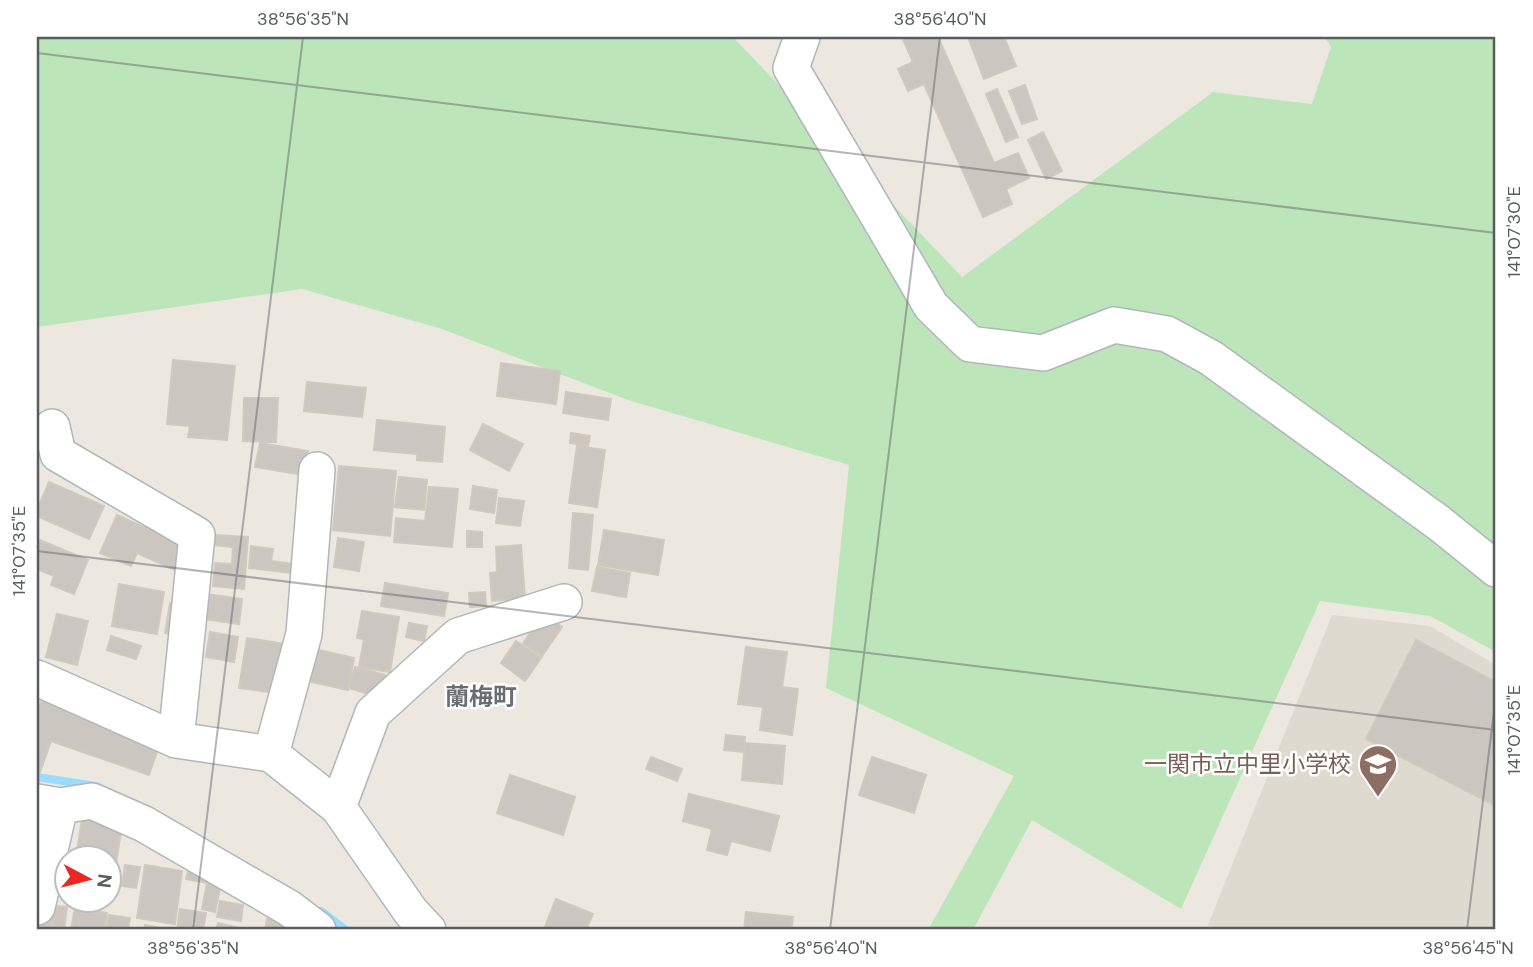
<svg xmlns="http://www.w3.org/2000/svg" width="1533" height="967" font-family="'DM Sans','Noto Sans JP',sans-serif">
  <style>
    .education { fill: #dedad0 }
    .green { fill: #bde5ba }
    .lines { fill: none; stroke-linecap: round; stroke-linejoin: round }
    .stream { stroke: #9bdbff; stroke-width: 8 }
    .building { fill: #cbc6c0; stroke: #d0c9bd; stroke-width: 2 }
    .minor-casing { stroke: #b2b6bb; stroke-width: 38 }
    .minor { stroke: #fff; stroke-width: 35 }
    .ticks { fill: none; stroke: #585c61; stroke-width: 2; stroke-opacity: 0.45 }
    .labels { text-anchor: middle; stroke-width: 5; stroke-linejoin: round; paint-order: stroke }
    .education-label { font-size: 23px; fill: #785e54; stroke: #fff; text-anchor: end }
    .neighbourhood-label { font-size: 24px; font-weight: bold; fill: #696e73; stroke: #fff }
    .neatline { fill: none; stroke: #585c61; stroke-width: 2.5 }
    .ticks-label { font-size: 18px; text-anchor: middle; fill: #585c61 }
  </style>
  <rect width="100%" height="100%" fill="#ece8df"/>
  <path class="education" d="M 1332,615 L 1430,626 L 1496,665 L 1496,930 L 1206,930 Z"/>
  <path class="green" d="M 37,37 L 733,37 L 962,277 L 1213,92 L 1312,104 L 1331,47 L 1325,37 L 1496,37 L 1496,652 L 1430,616 L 1320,601 L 1181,909 L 1032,820 L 973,930 L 928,930 L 1014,776 L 826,688 L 849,465 L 628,400 L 442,329 L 302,289 L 37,327 Z"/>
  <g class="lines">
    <path class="stream" d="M 37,777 L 96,786
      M 321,911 L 346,930"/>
  </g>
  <path class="building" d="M 902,37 L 938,37 L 994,163 L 1018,153 L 1029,178 L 1006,189 L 1012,204 L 983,217 L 924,84 L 908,91 L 898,69 L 913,62 Z
    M 968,37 L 1004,37 L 1016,66 L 984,79 Z
    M 1025,85 L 1037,119 L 1022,124 L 1009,91 Z
    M 997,89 L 1018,137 L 1006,142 L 986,94 Z
    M 1043,132 L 1062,171 L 1046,179 L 1028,140 Z
    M 173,360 L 235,366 L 227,440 L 188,437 L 190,426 L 167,424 Z
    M 501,363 L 560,371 L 556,404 L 497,396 Z
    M 307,382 L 366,388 L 362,417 L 304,411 Z
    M 566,392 L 611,399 L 608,420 L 563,413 Z
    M 244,398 L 278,398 L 276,442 L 243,441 Z
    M 377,420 L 445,427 L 442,462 L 417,460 L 417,454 L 374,450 Z
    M 483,424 L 523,444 L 509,471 L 470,450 Z
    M 571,433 L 590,436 L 588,446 L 570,443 Z
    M 260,443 L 308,451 L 304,475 L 255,467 Z
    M 577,446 L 605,450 L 597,507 L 569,503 Z
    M 339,466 L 396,471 L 390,536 L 333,530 Z
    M 399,477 L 427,480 L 424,510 L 395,507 Z
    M 49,482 L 104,506 L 89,539 L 37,516 L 37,510 Z
    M 473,486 L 497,490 L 494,513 L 470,509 Z
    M 429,487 L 458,489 L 452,547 L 394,542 L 396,518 L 425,521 Z
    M 499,498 L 524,501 L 520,526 L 496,523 Z
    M 573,513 L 593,515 L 588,570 L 569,568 Z
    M 117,515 L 187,547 L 177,571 L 137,553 L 131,566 L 100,553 Z
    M 604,530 L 664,540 L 658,575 L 598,565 Z
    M 467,531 L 482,532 L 482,547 L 467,547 Z
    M 214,535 L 248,537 L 244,589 L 213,586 L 215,563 L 232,564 L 233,547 L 214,545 Z
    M 338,538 L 364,542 L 359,571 L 334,567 Z
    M 37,539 L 88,560 L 74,594 L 51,585 L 54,576 L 37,569 Z
    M 521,545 L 525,598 L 492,601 L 490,573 L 497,572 L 496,547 Z
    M 251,546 L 273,549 L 271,561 L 309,566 L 308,575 L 249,568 Z
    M 597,567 L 630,573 L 626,597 L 592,591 Z
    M 385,583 L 448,593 L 444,616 L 381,606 Z
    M 119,584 L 164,592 L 157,634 L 112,626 Z
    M 485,592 L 486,606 L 470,607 L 469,593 Z
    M 207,594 L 242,599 L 239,624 L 204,619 Z
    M 170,603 L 187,606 L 182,636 L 165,633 Z
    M 362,611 L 399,617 L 390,672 L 359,667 L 364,639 L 357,638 Z
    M 57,614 L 88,621 L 77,665 L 46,657 Z
    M 544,614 L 562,627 L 542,656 L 523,643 Z
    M 409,623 L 427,626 L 424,641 L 406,637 Z
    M 210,632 L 238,637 L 234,662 L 206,657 Z
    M 111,636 L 141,646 L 136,659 L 107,650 Z
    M 247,638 L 298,646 L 290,695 L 239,688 Z
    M 1416,640 L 1496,682 L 1496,806 L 1366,739 Z
    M 516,641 L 541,658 L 525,681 L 501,663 Z
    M 746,647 L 787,652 L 782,687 L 798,689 L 792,735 L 760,730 L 763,707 L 738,704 Z
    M 310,648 L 354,658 L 348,690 L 303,680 Z
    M 355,667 L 385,675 L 379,697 L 349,688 Z
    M 43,696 L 162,737 L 149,775 L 51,741 L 39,775 L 37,774 L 37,714 Z
    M 726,735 L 745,737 L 744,752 L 724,750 Z
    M 745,743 L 785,746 L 782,784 L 742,780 Z
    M 651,757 L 682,769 L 677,781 L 646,769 Z
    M 872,757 L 926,775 L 914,813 L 859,795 Z
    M 510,775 L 575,797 L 563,835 L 497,813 Z
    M 689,794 L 779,816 L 770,851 L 731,841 L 727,855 L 707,850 L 712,829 L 683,821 Z
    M 83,813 L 123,819 L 110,903 L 96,900 L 108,900 L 108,858 L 76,858 Z
    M 125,865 L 140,867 L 136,888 L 122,886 Z
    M 145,865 L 182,871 L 175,924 L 137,918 Z
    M 189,867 L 223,874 L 215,912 L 202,909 L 207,883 L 186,879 Z
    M 556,899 L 593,914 L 586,930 L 544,929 Z
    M 220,901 L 243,905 L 241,921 L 217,917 Z
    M 44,902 L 55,904 L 51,929 L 40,927 Z
    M 56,906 L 67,907 L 64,930 L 53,930 Z
    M 75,907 L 107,913 L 104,930 L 71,930 Z
    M 180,909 L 206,913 L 203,930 L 177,930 Z
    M 746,912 L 793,917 L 791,930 L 744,930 Z
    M 109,915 L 130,918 L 128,930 L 106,930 Z
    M 267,919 L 304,925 L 303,930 L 265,930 Z
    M 218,923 L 244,929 L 243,930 L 216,930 Z
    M 145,925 L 171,930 L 144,930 Z"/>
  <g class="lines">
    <g class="minor-casing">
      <path id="minor" d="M 802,37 L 791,68 L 931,306 L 970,344 L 1043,353 L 1114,325 L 1167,334 L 1211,358 L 1439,523 L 1496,569
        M 52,427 L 58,454 L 197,535 L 176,740
        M 37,678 L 176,740 L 271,754 L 338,807 L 411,912 L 428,930
        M 271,754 L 304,634 L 317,470
        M 37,802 L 60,806 L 92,801 L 144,824 L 289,908 L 318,930
        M 338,807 L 373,713 L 458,636 L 564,602
        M 37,907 L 60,806"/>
    </g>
    <use href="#minor" class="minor"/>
  </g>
  <path class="ticks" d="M 37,53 L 1496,233M 37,551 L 1496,730M 193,930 L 303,37M 830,930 L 940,37M 1467,930 L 1496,695"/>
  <defs>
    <g id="school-pin" transform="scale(2.0125)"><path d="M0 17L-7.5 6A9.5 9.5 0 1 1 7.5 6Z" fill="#8d6e63" stroke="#fff"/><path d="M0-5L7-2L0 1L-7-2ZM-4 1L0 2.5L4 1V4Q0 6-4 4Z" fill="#fff"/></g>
  </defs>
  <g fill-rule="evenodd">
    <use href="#school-pin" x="1378" y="764"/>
  </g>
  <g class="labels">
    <g class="education-label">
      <text x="1351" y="772">一関市立中里小学校</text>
    </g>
    <g class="neighbourhood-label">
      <text x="481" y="705">蘭梅町</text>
    </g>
  </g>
  <rect width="1533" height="967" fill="none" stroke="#ffffff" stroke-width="77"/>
  <g transform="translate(88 879) rotate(97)"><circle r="33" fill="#ffffff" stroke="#bcbec0" stroke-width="2"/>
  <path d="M0-5L12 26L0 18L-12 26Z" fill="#ec2624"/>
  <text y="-10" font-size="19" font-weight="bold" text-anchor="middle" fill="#585c61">N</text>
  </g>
  <rect x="38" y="38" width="1456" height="890" class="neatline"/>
  <g class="ticks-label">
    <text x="303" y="25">38°56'35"N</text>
    <text x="940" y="25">38°56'40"N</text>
    <text transform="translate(1514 232) rotate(-90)" y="6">141°07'30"E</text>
    <text transform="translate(19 551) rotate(-90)" y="6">141°07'35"E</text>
    <text transform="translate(1514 730) rotate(-90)" y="6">141°07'35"E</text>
    <text x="193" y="954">38°56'35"N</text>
    <text x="831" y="954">38°56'40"N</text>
    <text x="1468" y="954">38°56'45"N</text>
  </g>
</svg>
